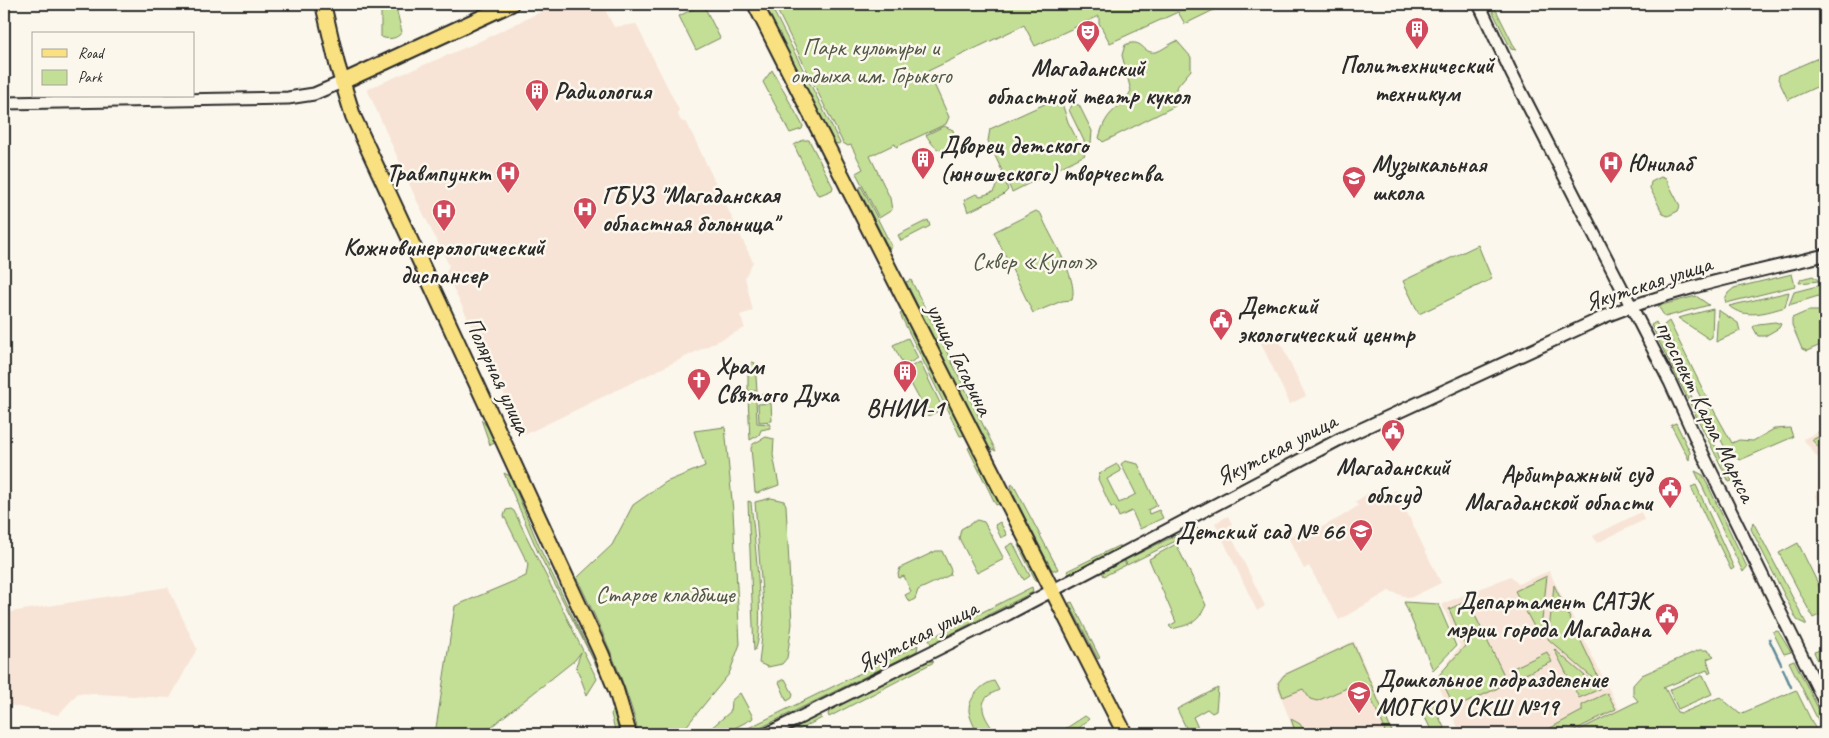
<svg xmlns="http://www.w3.org/2000/svg" width="1829" height="738" font-family="Caveat,sans-serif">
  <style>
    .built { fill: #f7e4d6 }
    .green { fill: #c3de95; stroke: #778460 }
    .lines { fill: none; stroke-linecap: round; stroke-linejoin: round }
    .stream { stroke: #5f8a99; stroke-width: 2.5 }
    .minor-casing { stroke: #2b2b2b; stroke-width: 15 }
    .major-casing { stroke: #2b2b2b; stroke-width: 18 }
    .minor { stroke: #fbf7ec; stroke-width: 11 }
    .major { stroke: #f9e181; stroke-width: 14 }
    .labels { text-anchor: middle; stroke-width: 5; stroke-linejoin: round; paint-order: stroke }
    .park-label { font-size: 24px; fill: #515846; stroke: #fbf7ec }
    .poi-label { font-size: 24px; font-weight: bold; fill: #2b2b2b; stroke: #fbf7ec; text-anchor: start }
    .street-label { font-size: 24px; fill: #2b2b2b; stroke: #fbf7ec }
  </style>
  <rect width="100%" height="100%" fill="#fbf7ec"/>
  <filter id="ink" filterUnits="userSpaceOnUse"><feTurbulence type="fractalNoise" baseFrequency=".02" numOctaves="2"/><feDisplacementMap in="SourceGraphic" scale="10" xChannelSelector="R" yChannelSelector="G"/><feConvolveMatrix kernelMatrix="1 2 1 2 8 2 1 2 1" color-interpolation-filters="sRGB"/></filter>
  <g filter="url(#ink)">
    <path class="built" d="M 557,4 L 602,4 L 614,27 L 636,24 L 679,110 L 677,113 L 681,121 L 687,123 L 753,262 L 745,277 L 753,311 L 740,315 L 745,328 L 524,435 L 446,273 L 449,265 L 416,199 L 367,89 L 476,43 Z
      M 1274,329 L 1306,396 L 1290,404 L 1258,337 Z
      M 1825,429 L 1825,516 L 1816,497 L 1822,463 L 1803,439 Z
      M 1373,490 L 1391,493 L 1396,490 L 1441,583 L 1410,598 L 1389,591 L 1339,620 L 1309,566 L 1304,569 L 1288,537 L 1315,523 L 1318,529 L 1339,518 L 1358,506 L 1355,502 Z
      M 1641,512 L 1644,520 L 1597,543 L 1593,536 Z
      M 1228,516 L 1232,524 L 1227,527 L 1265,606 L 1257,611 L 1215,523 Z
      M 1549,571 L 1619,709 L 1570,734 L 1461,734 L 1436,680 L 1460,646 L 1442,604 L 1511,576 L 1518,584 Z
      M 168,587 L 197,649 L 170,698 L 78,693 L 58,715 L 4,704 L 4,613 Z
      M 1354,641 L 1394,734 L 1295,734 L 1276,683 L 1284,674 Z"/>
    <path class="green" d="M 381,4 L 395,4 L 402,32 C 397,39 389,40 381,37 Z
      M 440,4 L 462,4 L 457,9 L 445,9 Z
      M 703,4 L 720,38 L 696,50 L 679,16 Z
      M 764,4 L 770,4 L 840,143 L 838,144 L 834,143 Z
      M 774,4 L 1226,4 L 1185,24 L 1178,12 L 1110,43 L 1099,23 L 1099,16 L 1035,46 L 1024,25 L 928,71 L 949,117 L 946,124 L 896,147 L 895,144 L 870,156 L 890,198 L 892,210 L 879,218 L 856,173 L 863,169 L 851,145 L 848,146 L 843,143 Z
      M 1489,4 L 1493,4 L 1516,50 L 1511,49 Z
      M 1780,4 L 1809,4 L 1794,10 Z
      M 1177,41 L 1191,57 L 1191,70 L 1176,88 L 1177,101 L 1175,106 L 1103,142 L 1099,138 C 1107,107 1118,113 1131,91 L 1122,55 L 1125,45 C 1143,37 1142,54 1155,52 C 1162,51 1170,43 1177,41 Z
      M 1825,55 L 1825,83 L 1788,100 L 1778,79 L 1779,75 Z
      M 772,70 L 803,126 L 802,129 L 790,133 L 763,82 Z
      M 1060,97 L 1068,122 L 1085,155 L 1012,192 L 988,141 L 990,129 Z
      M 1073,104 L 1079,105 L 1092,131 L 1091,143 L 1087,147 L 1069,110 Z
      M 944,126 L 953,130 L 955,140 C 942,158 935,149 926,135 Z
      M 803,140 L 809,140 L 833,187 L 832,190 L 820,195 L 817,194 L 794,145 Z
      M 1661,177 L 1666,179 L 1680,206 L 1678,211 L 1668,216 L 1663,214 L 1650,188 L 1651,182 Z
      M 1005,180 L 1008,190 L 1003,195 L 968,212 L 964,200 L 976,194 L 981,196 L 993,192 L 997,184 Z
      M 861,186 L 892,247 L 889,249 L 859,189 Z
      M 1036,211 L 1041,214 C 1049,237 1079,277 1072,300 L 1062,301 L 1033,313 L 994,232 Z
      M 928,220 L 930,226 L 901,241 L 898,235 Z
      M 1478,245 L 1492,279 L 1419,314 L 1403,281 Z
      M 1792,274 L 1795,286 L 1726,303 L 1725,299 L 1728,293 L 1734,288 Z
      M 1813,276 L 1819,281 L 1799,283 L 1801,279 Z
      M 911,280 L 996,451 L 987,447 L 906,282 Z
      M 1825,284 L 1825,294 L 1789,305 L 1794,292 Z
      M 1789,292 L 1785,307 C 1768,312 1745,320 1729,306 Z
      M 1696,296 L 1709,305 L 1665,317 L 1658,306 Z
      M 1825,305 L 1825,343 L 1807,351 L 1802,349 L 1792,325 L 1792,318 L 1808,311 L 1822,311 Z
      M 1713,309 L 1712,337 L 1709,339 L 1678,318 Z
      M 1718,310 L 1738,323 L 1740,331 L 1716,342 Z
      M 905,311 L 967,435 L 960,436 L 900,314 Z
      M 1669,321 L 1707,398 L 1702,400 L 1664,325 Z
      M 1656,322 L 1732,481 L 1729,482 L 1651,325 Z
      M 1775,322 L 1781,324 L 1779,328 L 1765,336 L 1758,336 L 1753,327 L 1758,324 Z
      M 908,338 L 918,358 L 904,366 L 893,345 Z
      M 752,362 L 755,363 L 757,391 L 748,391 L 748,372 Z
      M 920,362 L 943,409 L 928,416 L 904,370 Z
      M 768,393 L 768,398 L 756,400 L 757,423 L 770,424 L 770,428 L 761,430 L 759,435 L 750,440 L 748,396 Z
      M 771,403 L 772,421 L 759,422 L 758,404 Z
      M 1712,407 L 1732,443 L 1739,440 L 1753,441 L 1774,429 L 1790,428 L 1793,437 L 1740,460 L 1728,454 L 1706,410 Z
      M 481,419 L 489,429 L 495,443 L 490,445 Z
      M 1676,423 L 1690,452 L 1689,460 L 1671,425 Z
      M 725,427 L 733,511 L 740,644 L 729,674 L 680,734 L 639,734 C 625,679 601,629 577,578 L 612,545 L 633,505 L 666,482 L 705,466 L 694,431 Z
      M 1825,429 L 1825,454 L 1812,440 L 1820,436 L 1818,432 Z
      M 766,437 L 774,439 L 773,455 L 779,485 L 757,493 L 755,492 L 751,448 L 753,444 Z
      M 975,444 L 1001,503 L 996,505 L 968,448 Z
      M 1125,461 L 1138,464 L 1157,505 L 1148,510 L 1149,514 L 1159,510 L 1163,518 L 1140,529 L 1132,511 L 1119,517 L 1115,507 L 1111,507 L 1098,479 L 1100,473 L 1117,464 L 1121,471 L 1107,479 L 1119,503 L 1136,494 L 1121,464 Z
      M 1695,471 L 1703,475 L 1747,567 L 1743,572 Z
      M 504,473 L 510,476 L 541,551 L 601,675 L 538,552 Z
      M 1013,484 L 1058,569 L 1057,570 L 1052,570 L 1013,494 L 1011,485 Z
      M 1696,485 L 1734,568 L 1731,570 L 1691,487 Z
      M 771,498 L 784,501 L 786,505 L 792,624 L 787,658 L 782,664 L 768,667 L 759,663 L 764,618 L 755,502 Z
      M 748,501 L 751,502 C 753,525 767,639 754,651 Z
      M 511,509 L 514,511 L 597,679 L 587,695 L 576,666 L 581,652 L 575,660 L 482,734 L 435,734 L 455,606 L 526,576 L 528,564 L 504,516 L 506,510 Z
      M 977,520 L 984,522 L 1004,559 L 977,573 L 959,538 L 961,529 Z
      M 1000,522 L 1007,535 L 1001,538 L 995,525 Z
      M 1753,522 L 1807,625 L 1797,620 L 1793,612 L 1751,529 Z
      M 1195,526 L 1198,529 L 1196,531 L 1127,565 L 1125,560 Z
      M 1013,543 L 1030,576 L 1024,580 L 1006,547 Z
      M 1798,543 L 1825,598 L 1825,612 L 1813,618 L 1779,553 Z
      M 1020,544 L 1039,577 L 1036,581 L 1018,545 Z
      M 1176,544 L 1206,605 C 1197,624 1191,624 1172,629 L 1169,626 L 1176,622 L 1149,559 Z
      M 1118,546 L 1120,546 L 1119,549 L 1069,574 L 1067,571 Z
      M 936,551 L 942,551 L 951,570 L 950,575 L 918,590 L 915,599 L 909,602 L 905,595 L 911,592 L 904,576 L 899,578 L 898,574 L 900,568 Z
      M 1124,561 L 1126,565 L 1104,576 L 1102,572 Z
      M 1547,576 L 1540,638 L 1515,591 Z
      M 1554,585 L 1603,687 L 1548,639 Z
      M 1032,587 L 1033,592 L 931,644 L 929,639 Z
      M 1468,601 L 1503,673 L 1498,688 L 1455,708 L 1439,675 L 1465,646 L 1449,609 Z
      M 1072,602 L 1100,658 L 1098,659 L 1069,603 Z
      M 1404,602 L 1438,604 L 1456,646 L 1433,670 Z
      M 1778,631 L 1791,652 L 1784,654 L 1773,632 Z
      M 1353,643 L 1393,734 L 1385,734 L 1384,727 L 1363,681 L 1317,701 L 1310,699 L 1303,689 L 1283,697 L 1278,683 L 1284,675 Z
      M 918,645 L 917,651 L 748,734 L 736,734 Z
      M 1554,649 L 1600,689 L 1579,698 Z
      M 1699,650 L 1707,650 L 1714,656 L 1707,659 L 1711,672 L 1709,674 L 1707,670 L 1663,688 L 1665,688 L 1677,712 L 1682,713 L 1720,697 L 1740,714 L 1796,690 L 1818,734 L 1571,734 L 1638,701 L 1633,695 L 1633,685 L 1642,675 Z
      M 1820,650 L 1825,660 L 1825,676 L 1814,652 Z
      M 1547,652 L 1552,662 L 1521,676 L 1509,670 Z
      M 927,660 L 934,662 L 829,717 L 828,714 L 831,708 Z
      M 1794,660 L 1825,722 L 1825,734 L 1789,662 Z
      M 1703,675 L 1712,694 L 1678,709 L 1669,690 Z
      M 785,679 L 793,694 L 792,698 L 787,701 L 779,682 Z
      M 994,681 L 999,690 C 995,692 990,694 988,696 C 975,708 990,724 996,734 L 978,734 C 975,728 970,719 969,711 C 968,699 982,683 994,681 Z
      M 1218,688 L 1216,711 L 1212,713 L 1207,709 L 1193,717 L 1201,734 L 1189,734 L 1177,709 Z
      M 740,693 L 753,717 L 752,719 L 723,734 L 704,734 L 730,712 L 731,701 Z
      M 1607,693 L 1616,709 L 1567,734 L 1544,734 L 1543,732 L 1582,711 L 1582,705 Z
      M 1433,704 L 1447,734 L 1433,734 L 1421,709 Z
      M 613,711 L 616,714 L 621,734 L 616,734 L 611,714 Z
      M 819,715 L 822,718 L 790,734 L 780,734 Z
      M 1085,716 L 1089,719 L 1078,729 L 1077,734 L 1065,734 L 1065,729 Z
      M 1291,719 L 1300,724 L 1306,734 L 1296,734 Z"/>
    <g class="lines">
      <path class="stream" d="M 1769,639 L 1781,664
        M 1783,669 L 1791,687"/>
      <g class="minor-casing">
        <path id="minor" d="M 1479,4 L 1512,74 L 1670,382 L 1706,461 L 1825,703
          M 4,103 L 288,98 L 314,94 L 342,82
          M 767,734 L 1008,614 L 1340,439 L 1606,316 C 1676,288 1752,273 1825,255"/>
      </g>
      <g class="major-casing">
        <path id="major" d="M 323,4 L 337,64 L 353,116 L 601,653 L 616,690 L 629,734
          M 755,4 L 1125,734
          M 342,82 L 511,4"/>
      </g>
      <use href="#minor" class="minor"/>
      <use href="#major" class="major"/>
    </g>
  </g>
  <defs>
    <g id="building-pin" transform="scale(1.25)"><path d="M0 17L-7.5 6A9.5 9.5 0 1 1 7.5 6Z" fill="#d1495b" stroke="#fbf7ec"/><path d="M-4-6H4V6H1V3H-1V6H-4ZM-2.5-4.3h1.7v1.8h-1.7ZM.8-4.3h1.7v1.8H.8ZM-2.5-1h1.7V.8h-1.7ZM.8-1h1.7V.8H.8Z" fill="#fff"/></g>
    <g id="theatre-pin" transform="scale(1.25)"><path d="M0 17L-7.5 6A9.5 9.5 0 1 1 7.5 6Z" fill="#d1495b" stroke="#fbf7ec"/><path d="M-5-5.5Q0-4 5-5.5V0Q5 5 0 6Q-5 5-5 0ZM-3.3-2.5H-1v1.5H-3.3ZM1-2.5H3.3v1.5H1ZM-2.8 1Q0 5.5 2.8 1Z" fill="#fff"/></g>
    <g id="hospital-pin" transform="scale(1.25)"><path d="M0 17L-7.5 6A9.5 9.5 0 1 1 7.5 6Z" fill="#d1495b" stroke="#fbf7ec"/><path d="M-5-5h3v3.5h4V-5h3V5h-3V1.5h-4V5h-3Z" fill="#fff"/></g>
    <g id="school-pin" transform="scale(1.25)"><path d="M0 17L-7.5 6A9.5 9.5 0 1 1 7.5 6Z" fill="#d1495b" stroke="#fbf7ec"/><path d="M0-5L7-2L0 1L-7-2ZM-4 1L0 2.5L4 1V4Q0 6-4 4Z" fill="#fff"/></g>
    <g id="civic-pin" transform="scale(1.25)"><path d="M0 17L-7.5 6A9.5 9.5 0 1 1 7.5 6Z" fill="#d1495b" stroke="#fbf7ec"/><path d="M-.6-6.5H3V-4.5H.6V-3L4-1V1h2V6H-6V1h2V-1L-.6-3ZM-1.2 2.5V6h2.4V2.5Z" fill="#fff"/></g>
    <g id="church-pin" transform="scale(1.25)"><path d="M0 17L-7.5 6A9.5 9.5 0 1 1 7.5 6Z" fill="#d1495b" stroke="#fbf7ec"/><path d="M-1.2-6h2.4v3.5h3.3v2.4h-3.3V6h-2.4V-.1h-3.3v-2.4h3.3Z" fill="#fff"/></g>
  </defs>
  <g fill-rule="evenodd">
    <use href="#building-pin" x="1417" y="29"/>
    <use href="#theatre-pin" x="1088" y="32"/>
    <use href="#building-pin" x="537" y="91"/>
    <use href="#building-pin" x="923" y="159"/>
    <use href="#hospital-pin" x="1611" y="163"/>
    <use href="#hospital-pin" x="508" y="173"/>
    <use href="#school-pin" x="1354" y="178"/>
    <use href="#hospital-pin" x="585" y="209"/>
    <use href="#hospital-pin" x="444" y="211"/>
    <use href="#civic-pin" x="1221" y="320"/>
    <use href="#building-pin" x="905" y="372"/>
    <use href="#church-pin" x="699" y="380"/>
    <use href="#civic-pin" x="1393" y="431"/>
    <use href="#civic-pin" x="1670" y="488"/>
    <use href="#school-pin" x="1361" y="531"/>
    <use href="#civic-pin" x="1667" y="615"/>
    <use href="#school-pin" x="1359" y="693"/>
  </g>
  <g class="labels">
    <g class="park-label">
      <text x="871" y="55">Парк культуры и<tspan x="871" dy="28">отдыха им. Горького</tspan></text>
      <text x="1035" y="269">Сквер «Купол»</text>
      <text x="665" y="602">Старое кладбище</text>
    </g>
    <g class="poi-label">
      <text x="1417" y="73" text-anchor="middle">Политехнический<tspan x="1417" dy="28">техникум</tspan></text>
      <text x="1088" y="76" text-anchor="middle">Магаданский<tspan x="1088" dy="28">областной театр кукол</tspan></text>
      <text x="554" y="99">Радиология</text>
      <text x="940" y="153">Дворец детского<tspan x="940" dy="28">(юношеского) творчества</tspan></text>
      <text x="1628" y="171">Юнилаб</text>
      <text x="1372" y="172">Музыкальная<tspan x="1372" dy="28">школа</tspan></text>
      <text x="490" y="181" text-anchor="end">Травмпункт</text>
      <text x="602" y="203">ГБУЗ "Магаданская<tspan x="602" dy="28">областная больница"</tspan></text>
      <text x="444" y="255" text-anchor="middle">Кожновинерологический<tspan x="444" dy="28">диспансер</tspan></text>
      <text x="1238" y="314">Детский<tspan x="1238" dy="28">экологический центр</tspan></text>
      <text x="716" y="374">Храм<tspan x="716" dy="28">Святого Духа</tspan></text>
      <text x="905" y="416" text-anchor="middle">ВНИИ-1</text>
      <text x="1393" y="475" text-anchor="middle">Магаданский<tspan x="1393" dy="28">облсуд</tspan></text>
      <text x="1652" y="482" text-anchor="end">Арбитражный суд<tspan x="1652" dy="28">Магаданской области</tspan></text>
      <text x="1344" y="539" text-anchor="end">Детский сад № 66</text>
      <text x="1650" y="609" text-anchor="end">Департамент САТЭК<tspan x="1650" dy="28">мэрии города Магадана</tspan></text>
      <text x="1376" y="687">Дошкольное подразделение<tspan x="1376" dy="28">МОГКОУ СКШ №19</tspan></text>
    </g>
    <g class="street-label">
      <text transform="translate(1648 283) rotate(-18)" y="8">Якутская улица</text>
      <text transform="translate(960 359) rotate(64)" y="8">улица Гагарина</text>
      <text transform="translate(498 375) rotate(65)" y="8">Полярная улица</text>
      <text transform="translate(1706 411) rotate(64)" y="8">проспект Карла Маркса</text>
      <text transform="translate(1276 449) rotate(-27)" y="8">Якутская улица</text>
      <text transform="translate(917 636) rotate(-27)" y="8">Якутская улица</text>
    </g>
  </g>
  <rect width="1829" height="738" fill="none" stroke="#fbf7ec" stroke-width="20"/>
  <rect x="10" y="10" width="1809" height="718" fill="none" stroke="#2b2b2b" stroke-width="2" filter="url(#ink)"/>
  <rect x="32" y="32" width="162" height="65" fill="#fbf7ec" stroke="#a8a59f"/>
  <rect x="42" y="49" width="25" height="8" fill="#f9e181" stroke="#a8a59f"/>
  <text x="78" y="58" font-size="15" fill="#2b2b2b">Road</text>
  <rect x="42" y="70" width="25" height="15" fill="#c3de95" stroke="#a8a59f"/>
  <text x="78" y="82" font-size="15" fill="#2b2b2b">Park</text>
</svg>
